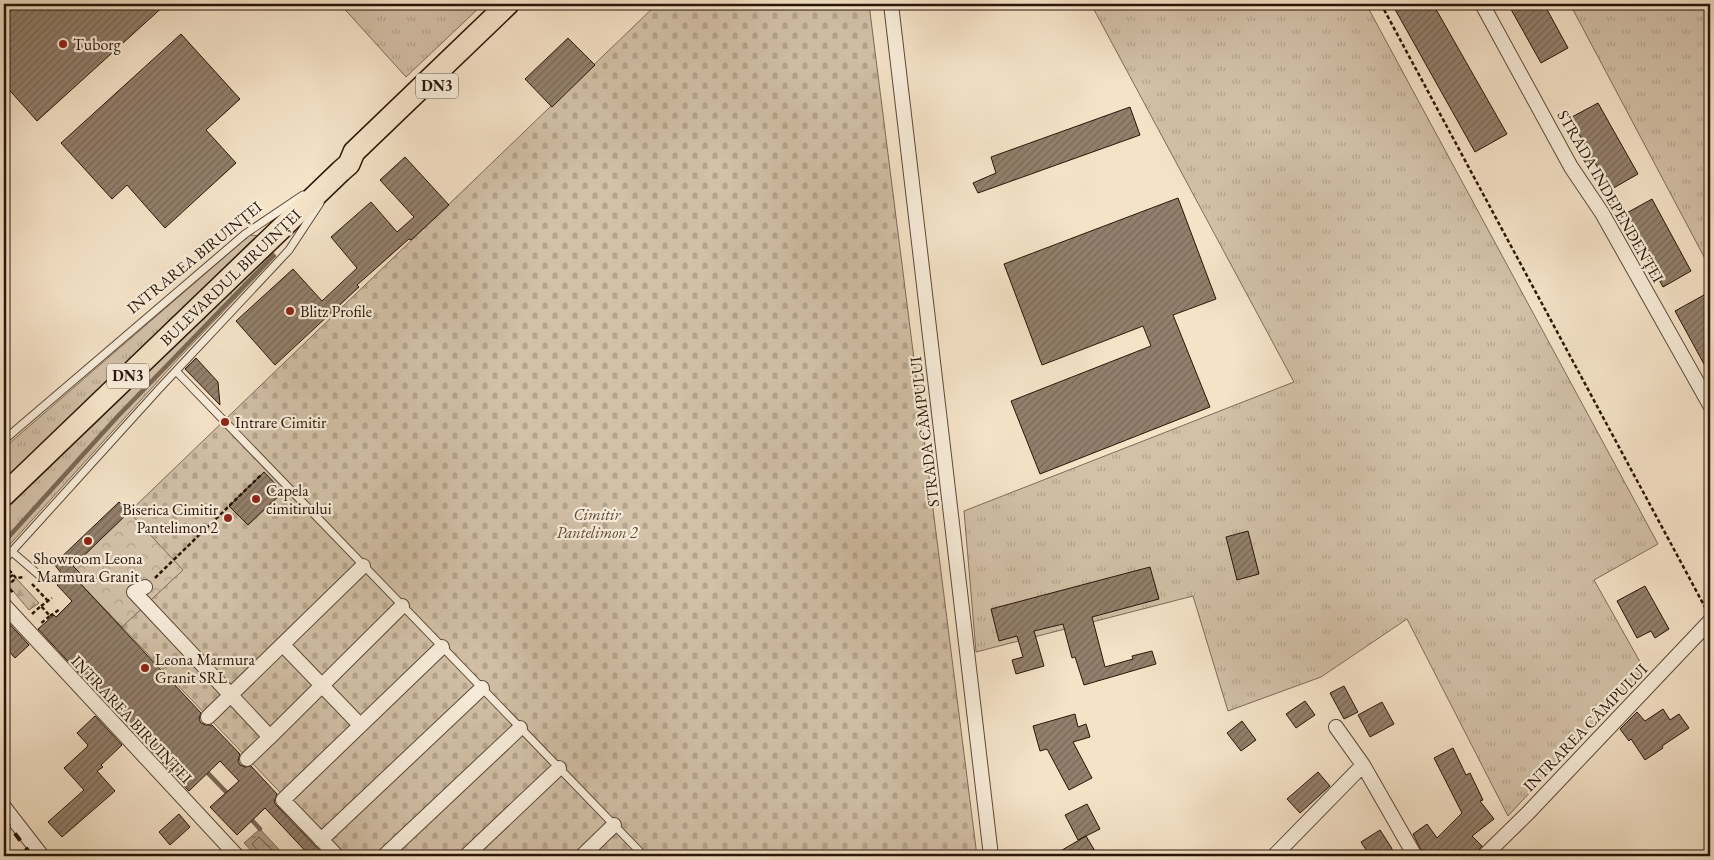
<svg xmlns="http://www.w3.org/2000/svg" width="1714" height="860" font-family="'EB Garamond',serif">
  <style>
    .grass { fill: url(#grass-tufts); stroke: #7e6a58 }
    .forest { fill: url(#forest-firs); stroke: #7e6a58 }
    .cemetery { fill: url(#cemetery-stones); stroke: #7e6a58 }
    .park { fill: url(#park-crowns); stroke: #7e6a58 }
    .water { fill: url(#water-ripples); stroke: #7a6754 }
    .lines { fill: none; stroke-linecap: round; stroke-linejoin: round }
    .shore { stroke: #6c5948; stroke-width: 1 }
    .stream { stroke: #7a6754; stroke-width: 4.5 }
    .building { fill: url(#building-hatch); stroke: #291508 }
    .lane-casing { stroke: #5c4838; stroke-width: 9 }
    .street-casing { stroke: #5c4838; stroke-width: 16 }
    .primary-casing { stroke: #291508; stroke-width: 24 }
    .path { stroke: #291508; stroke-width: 2.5; stroke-dasharray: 4 2.5; stroke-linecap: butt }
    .lane { stroke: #f8eddb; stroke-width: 7 }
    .street { stroke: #f8eddb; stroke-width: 14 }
    .primary { stroke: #f5e3c8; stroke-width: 21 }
    .rail { stroke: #291508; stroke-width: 4; stroke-dasharray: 9 9; stroke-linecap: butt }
    .poi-dot { fill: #8f2418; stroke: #f8eddb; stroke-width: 2 }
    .labels { text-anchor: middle; stroke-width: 4.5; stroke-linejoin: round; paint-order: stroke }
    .shield { fill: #f8eddb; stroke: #675647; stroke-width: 1 }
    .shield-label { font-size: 15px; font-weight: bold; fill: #291508 }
    .poi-label { font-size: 16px; fill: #291508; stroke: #f8eddb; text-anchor: start }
    .street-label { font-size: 16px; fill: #291508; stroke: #f8eddb }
    .park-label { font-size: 16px; font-style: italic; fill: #5c4838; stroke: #f8eddb }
  </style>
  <defs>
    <pattern id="grass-tufts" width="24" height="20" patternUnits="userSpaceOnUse" patternTransform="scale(1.25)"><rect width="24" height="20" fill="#d2c0a7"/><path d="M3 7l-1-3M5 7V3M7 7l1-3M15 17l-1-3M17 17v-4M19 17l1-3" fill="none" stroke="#b4a48e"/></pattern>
    <pattern id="forest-firs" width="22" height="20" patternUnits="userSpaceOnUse" patternTransform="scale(1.25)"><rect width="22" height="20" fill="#d2c0a7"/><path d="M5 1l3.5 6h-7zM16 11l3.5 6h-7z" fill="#b4a48e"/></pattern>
    <pattern id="cemetery-stones" width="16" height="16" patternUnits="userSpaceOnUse" patternTransform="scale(1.25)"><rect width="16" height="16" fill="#d2c0a7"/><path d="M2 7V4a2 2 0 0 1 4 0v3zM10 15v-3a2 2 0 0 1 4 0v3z" fill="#b4a48e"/></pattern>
    <pattern id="park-crowns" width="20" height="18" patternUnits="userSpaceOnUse" patternTransform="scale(1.25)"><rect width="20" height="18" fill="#d2c0a7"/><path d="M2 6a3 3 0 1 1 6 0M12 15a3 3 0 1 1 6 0" fill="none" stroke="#b4a48e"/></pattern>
    <pattern id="water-ripples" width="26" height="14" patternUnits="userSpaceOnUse" patternTransform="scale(1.25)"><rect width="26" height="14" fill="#b09d87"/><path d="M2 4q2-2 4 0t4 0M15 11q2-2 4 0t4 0" fill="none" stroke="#8f7f6c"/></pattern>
    <pattern id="building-hatch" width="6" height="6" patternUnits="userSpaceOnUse" patternTransform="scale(1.25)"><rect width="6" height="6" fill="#93806c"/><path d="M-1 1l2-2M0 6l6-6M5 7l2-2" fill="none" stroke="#786857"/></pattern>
  </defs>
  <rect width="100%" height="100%" fill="#f5e3c8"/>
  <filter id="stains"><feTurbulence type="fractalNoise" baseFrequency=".004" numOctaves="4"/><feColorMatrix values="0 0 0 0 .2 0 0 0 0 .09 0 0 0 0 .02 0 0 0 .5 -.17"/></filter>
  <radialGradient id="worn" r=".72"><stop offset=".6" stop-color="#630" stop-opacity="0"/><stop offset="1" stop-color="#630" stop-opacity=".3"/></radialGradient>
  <path class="grass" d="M 340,4 L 483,4 L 406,77 Z
    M 1091,4 L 1366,4 L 1658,544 L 1594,580 L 1644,669 L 1508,816 L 1407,619 L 1321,677 L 1228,711 L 1193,596 L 976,652 L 964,511 L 1294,382 Z
    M 1570,4 L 1710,4 L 1710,268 Z
    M 250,235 L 260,236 L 276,256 L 180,357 L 4,551 L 4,448 Z"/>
  <path class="forest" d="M 16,578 L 39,603 L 29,610 L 8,585 Z"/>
  <path class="cemetery" d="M 657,4 L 869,4 L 977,856 L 341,856 L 76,579 L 80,574 L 73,566 Z"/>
  <path class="park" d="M 129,512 L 183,570 L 122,627 L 76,579 L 80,574 L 73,566 Z"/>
  <path class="water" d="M 260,829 L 285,856 L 256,856 L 244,843 Z"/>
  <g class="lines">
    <path class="shore" d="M 259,856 L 259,852 L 252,844 L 259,837 L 278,856"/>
    <path class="stream" d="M 4,542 L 118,416 L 273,256
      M 204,769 L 230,796
      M 249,817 L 260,829"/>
  </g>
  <path class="building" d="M 4,4 L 166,4 L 37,121 L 4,84 Z
    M 1392,4 L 1433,4 L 1507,134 L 1475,152 Z
    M 1508,4 L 1544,4 L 1568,48 L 1541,63 Z
    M 181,34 L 240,99 L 206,130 L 236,163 L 165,228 L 127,185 L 112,199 L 61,143 Z
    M 568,38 L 595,65 L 552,107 L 525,79 Z
    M 1598,103 L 1638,174 L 1610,190 L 1570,118 Z
    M 1130,107 L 1140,135 L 978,193 L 973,183 L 996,173 L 991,157 Z
    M 405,157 L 449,205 L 411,240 L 409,239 L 357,285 L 359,287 L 275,365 L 236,321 L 293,269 L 322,301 L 357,268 L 331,237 L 371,202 L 397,232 L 414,217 L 380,180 Z
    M 1178,198 L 1216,299 L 1173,315 L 1210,407 L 1040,474 L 1011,401 L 1151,346 L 1143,326 L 1042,365 L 1004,264 Z
    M 1652,199 L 1691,271 L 1663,287 L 1623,215 Z
    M 1704,295 L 1710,306 L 1710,375 L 1675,311 Z
    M 196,358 L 218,382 L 220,405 L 185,369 Z
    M 264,472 L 283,492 L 248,525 L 229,506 Z
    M 119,502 L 129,512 L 73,566 L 81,574 L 76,579 L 201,713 L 199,719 L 201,723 L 206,725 L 212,725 L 240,754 L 238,761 L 240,765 L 245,767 L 251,766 L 277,794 L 274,802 L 277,806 L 325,856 L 310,856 L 265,808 L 237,835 L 210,807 L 239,781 L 220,761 L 189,791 L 38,629 L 54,615 L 56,617 L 72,601 L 57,585 L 65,578 L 54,564 Z
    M 1248,531 L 1259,574 L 1237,580 L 1226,537 Z
    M 1150,567 L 1159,599 L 1092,617 L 1105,667 L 1133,659 L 1132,656 L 1152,651 L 1156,664 L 1084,685 L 1075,657 L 1072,658 L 1063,624 L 1034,631 L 1044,666 L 1016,674 L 1012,660 L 1023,657 L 1017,636 L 999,641 L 991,609 Z
    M 1645,586 L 1669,629 L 1655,638 L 1651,631 L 1637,638 L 1617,601 Z
    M 4,618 L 29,645 L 15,658 L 4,646 Z
    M 1344,686 L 1358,712 L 1344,719 L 1330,693 Z
    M 1305,701 L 1315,715 L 1296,728 L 1286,714 Z
    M 1382,702 L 1394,724 L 1370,737 L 1358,715 Z
    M 1663,709 L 1670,720 L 1679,714 L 1689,728 L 1662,746 L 1663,748 L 1645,760 L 1631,739 L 1629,741 L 1620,729 L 1637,712 L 1645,721 Z
    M 1075,714 L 1078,727 L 1086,724 L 1090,737 L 1073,742 L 1092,778 L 1069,790 L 1047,749 L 1040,751 L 1033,726 Z
    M 95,716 L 122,745 L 101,765 L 103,767 L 97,771 L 115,791 L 62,837 L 48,822 L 84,790 L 64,768 L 87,747 L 88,745 L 77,733 Z
    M 1242,721 L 1256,740 L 1241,751 L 1227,733 Z
    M 1453,748 L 1466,775 L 1470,773 L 1483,800 L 1480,801 L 1494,819 L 1472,836 L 1482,846 L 1474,856 L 1424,856 L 1413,834 L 1427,824 L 1437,838 L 1462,813 L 1434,758 Z
    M 1318,772 L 1330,786 L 1300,813 L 1287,799 Z
    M 1087,804 L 1100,829 L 1078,840 L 1065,815 Z
    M 179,814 L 190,827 L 170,845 L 159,832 Z
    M 1380,830 L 1391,847 L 1395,856 L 1370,856 L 1361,842 Z
    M 1086,836 L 1098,856 L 1052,856 Z"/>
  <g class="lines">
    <g class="lane-casing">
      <path id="lane" d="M 176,371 L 644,856
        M 4,440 L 245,234 L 303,195
        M 11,551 L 39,575
        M 4,560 L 159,389 L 289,250 L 320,203"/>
    </g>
    <g class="street-casing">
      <path id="street" d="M 891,4 L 991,856
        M 1482,4 L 1571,167 L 1602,213 L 1710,405
        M 145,587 L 134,592 L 270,737 L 402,606
        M 4,605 L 237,856
        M 283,645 L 360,725
        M 208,717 L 363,566
        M 1336,727 L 1363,765 L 1415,856
        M 247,759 L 270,737
        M 4,807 L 42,856
        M 321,840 L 482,688
        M 337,856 L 283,800 L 442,647
        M 384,856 L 520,728
        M 466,856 L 559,768
        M 582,856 L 614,825
        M 1274,856 L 1363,765
        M 1484,856 L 1528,813 L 1710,621"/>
    </g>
    <g class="primary-casing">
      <path id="primary" d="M 4,495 L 341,171 L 349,164 L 354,152 L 508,4"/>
    </g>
    <path class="path" d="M 1381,4 L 1706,609
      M 13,575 L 5,580 L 8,585 L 16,578
      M 4,576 L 10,571 L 16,578 L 25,577
      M 4,578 L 5,583 L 13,593
      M 155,578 L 262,474
      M 32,584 L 48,601
      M 41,606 L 52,598
      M 32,614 L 41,606 L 50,616 L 40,624
      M 50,616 L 60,609"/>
    <use href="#lane" class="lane"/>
    <use href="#street" class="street"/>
    <use href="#primary" class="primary"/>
    <path class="rail" d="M 4,819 L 32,856"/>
  </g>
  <g class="poi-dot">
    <circle cx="63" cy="44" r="5"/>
    <circle cx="290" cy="311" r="5"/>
    <circle cx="225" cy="422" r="5"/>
    <circle cx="256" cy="499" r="5"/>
    <circle cx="228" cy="518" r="5"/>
    <circle cx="88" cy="541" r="5"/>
    <circle cx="145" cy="668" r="5"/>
  </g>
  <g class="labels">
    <g class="shield">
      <rect x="416" y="73.5" width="42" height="25" rx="4"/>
      <rect x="107" y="363.5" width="42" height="25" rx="4"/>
    </g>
    <g class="shield-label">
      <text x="437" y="91">DN3</text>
      <text x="128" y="381">DN3</text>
    </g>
    <g class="poi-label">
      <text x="73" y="50">Tuborg</text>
      <text x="300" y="317">Blitz Profile</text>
      <text x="235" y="428">Intrare Cimitir</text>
      <text x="266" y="496">Capela<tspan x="266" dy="18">cimitirului</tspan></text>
      <text x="218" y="515" text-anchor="end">Biserica Cimitir<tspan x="218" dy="18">Pantelimon 2</tspan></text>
      <text x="88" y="564" text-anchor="middle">Showroom Leona<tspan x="88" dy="18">Marmura Granit</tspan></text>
      <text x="155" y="665">Leona Marmura<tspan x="155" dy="18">Granit SRL</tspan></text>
    </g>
    <g class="street-label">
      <text transform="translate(1611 196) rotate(60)" y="6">STRADA INDEPENDENȚEI</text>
      <text transform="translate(194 257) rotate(-39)" y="6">INTRAREA BIRUINȚEI</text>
      <text transform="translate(230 277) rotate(-44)" y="6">BULEVARDUL BIRUINȚEI</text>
      <text transform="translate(924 432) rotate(-97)" y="6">STRADA CÂMPULUI</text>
      <text transform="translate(132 719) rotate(47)" y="6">INTRAREA BIRUINȚEI</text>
      <text transform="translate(1585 727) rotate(-46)" y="6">INTRAREA CÂMPULUI</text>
    </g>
    <g class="park-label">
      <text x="597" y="520">Cimitir<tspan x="597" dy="18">Pantelimon 2</tspan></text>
    </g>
  </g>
  <rect width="1714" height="860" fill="none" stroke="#f5e3c8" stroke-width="20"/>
  <rect x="5" y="5" width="1704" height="850" fill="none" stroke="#291508" stroke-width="2.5"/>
  <rect x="10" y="10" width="1694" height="840" fill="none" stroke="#291508"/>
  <rect width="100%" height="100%" filter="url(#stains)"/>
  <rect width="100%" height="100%" fill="url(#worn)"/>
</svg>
